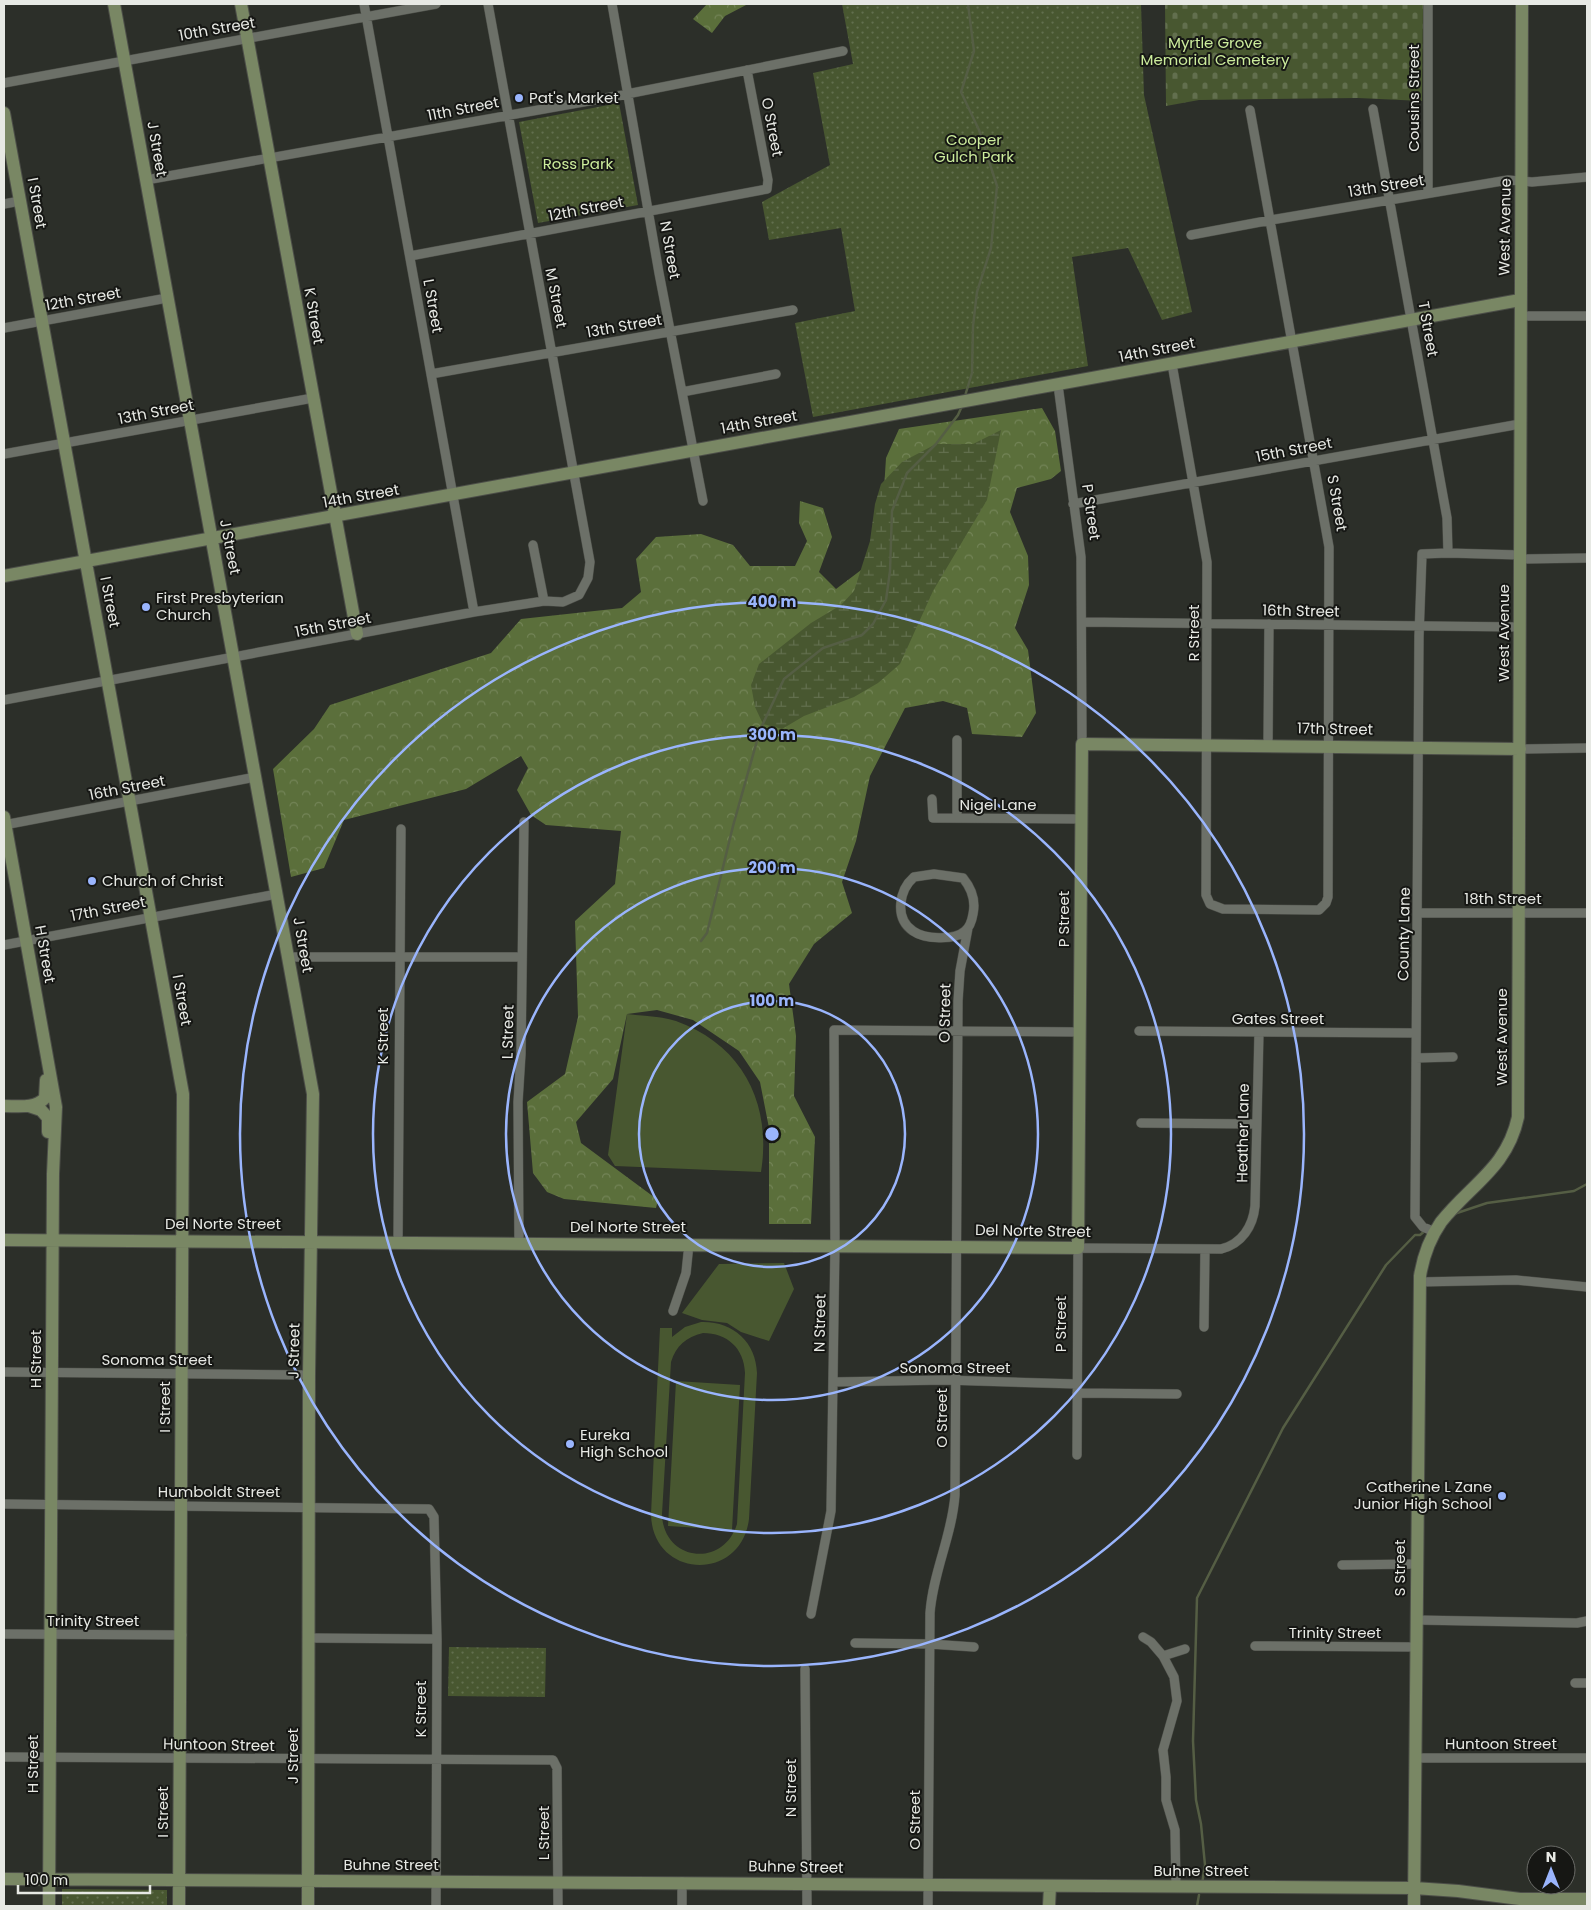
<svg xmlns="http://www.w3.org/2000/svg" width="1591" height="1910" font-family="Poppins,sans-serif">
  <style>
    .green { fill: #485730; fill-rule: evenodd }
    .forest { fill: url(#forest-crowns) }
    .wetland { fill: url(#wetland-marsh) }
    .cemetery { fill: url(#cemetery-stones) }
    .park { fill: url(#park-dots) }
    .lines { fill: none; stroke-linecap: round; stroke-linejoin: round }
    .stream { stroke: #555e44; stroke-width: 2.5 }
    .street-casing { stroke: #4c4e48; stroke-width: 10 }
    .secondary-casing { stroke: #4c4e48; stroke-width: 14 }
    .street { stroke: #6c7068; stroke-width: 9 }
    .secondary { stroke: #798764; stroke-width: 12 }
    .ring { fill: none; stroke: #9ab5fd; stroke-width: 2.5 }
    .poi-dot { fill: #9ab5fd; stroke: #161714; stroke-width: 2 }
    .labels { text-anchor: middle; stroke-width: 4; stroke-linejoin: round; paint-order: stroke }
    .street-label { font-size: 15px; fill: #e7e9e4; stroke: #161714 }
    .park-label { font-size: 15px; fill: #ccec9c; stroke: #161714 }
    .poi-label { font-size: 15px; fill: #e7e9e4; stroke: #161714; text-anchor: start }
    .centre { fill: #9ab5fd; stroke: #161714; stroke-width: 2.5 }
    .ring-label { font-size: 15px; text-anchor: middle; font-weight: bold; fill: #9ab5fd; stroke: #161714; stroke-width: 4; stroke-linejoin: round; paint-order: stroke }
  </style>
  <defs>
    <pattern id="forest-crowns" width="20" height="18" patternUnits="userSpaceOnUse" patternTransform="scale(1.25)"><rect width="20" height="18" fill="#5b6f3b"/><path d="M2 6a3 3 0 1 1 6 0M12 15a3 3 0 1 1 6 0" fill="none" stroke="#738457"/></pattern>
    <pattern id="wetland-marsh" width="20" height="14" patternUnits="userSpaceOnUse" patternTransform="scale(1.25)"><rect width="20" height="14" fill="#485730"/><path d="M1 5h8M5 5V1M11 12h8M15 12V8" fill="none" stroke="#626f4e"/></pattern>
    <pattern id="cemetery-stones" width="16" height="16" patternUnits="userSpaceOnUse" patternTransform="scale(1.25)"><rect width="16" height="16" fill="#485730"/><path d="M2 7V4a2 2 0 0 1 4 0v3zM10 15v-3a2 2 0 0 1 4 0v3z" fill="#626f4e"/></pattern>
    <pattern id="park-dots" width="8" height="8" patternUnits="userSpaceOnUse" patternTransform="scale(1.25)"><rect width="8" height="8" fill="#485730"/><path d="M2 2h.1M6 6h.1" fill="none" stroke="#626f4e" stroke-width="1.8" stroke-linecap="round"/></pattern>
  </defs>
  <rect width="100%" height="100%" fill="#2c2f29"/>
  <path class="green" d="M 627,1014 C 642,1016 661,1016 676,1021 C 743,1045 772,1104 761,1172 L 615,1166 L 608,1155 Z
    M 784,1263 L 794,1289 L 769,1341 L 741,1332 L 727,1323 L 702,1320 L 682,1313 L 719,1264 Z
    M 701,1322 C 733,1321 756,1342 757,1373 L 749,1519 C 741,1583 652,1579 651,1514 L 660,1328 L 672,1328 L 672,1337 L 685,1327 ZM 703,1333 C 727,1333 744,1348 745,1373 L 737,1524 C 723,1569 663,1561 662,1514 L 671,1362 C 676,1346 686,1337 703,1333 Z
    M 676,1381 L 740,1385 L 732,1530 L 668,1526 Z"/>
  <path class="forest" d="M 707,4 L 748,4 L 725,16 L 712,33 L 693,19 Z
    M 1042,408 L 1055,431 L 1061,471 L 1051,479 L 1017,488 L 1010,512 L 1028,556 L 1029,585 L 1015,628 L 1028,650 L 1036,713 L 1022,737 L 972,734 L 967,708 L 943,701 L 905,708 L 870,776 L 856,841 L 842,882 L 852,913 L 814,944 L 789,984 L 796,1036 L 794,1096 L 815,1137 L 811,1224 L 769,1224 L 769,1128 L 760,1082 L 739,1051 L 693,1020 L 657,1010 L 627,1014 L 613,1079 L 576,1122 L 581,1143 L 658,1200 L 656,1208 L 564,1199 L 547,1192 L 533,1173 L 527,1102 L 565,1074 L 578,1017 L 575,921 L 615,884 L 621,831 L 546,825 L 531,815 L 517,790 L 528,768 L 521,756 L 466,789 L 344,820 L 324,868 L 291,877 L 273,769 L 314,729 L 330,705 L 491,653 L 521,619 L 622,608 L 641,592 L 636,559 L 656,537 L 701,534 L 733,545 L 750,566 L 795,566 L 807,541 L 799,523 L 800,501 L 823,508 L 832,537 L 819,572 L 836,589 L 873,561 L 882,521 L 886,458 L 899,429 Z"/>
  <path class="wetland" d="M 1001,430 L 987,500 L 933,591 L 900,664 L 878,683 L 854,697 L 804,716 L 782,729 L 763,724 L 755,707 L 751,685 L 759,664 L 811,623 L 841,605 L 854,591 L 870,541 L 875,504 L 881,484 L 902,462 L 936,444 L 973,444 Z"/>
  <path class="cemetery" d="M 1165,4 L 1423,4 L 1422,101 L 1358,98 L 1199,100 L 1166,106 Z"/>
  <path class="park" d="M 842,4 L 1141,4 L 1144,95 L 1192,312 L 1162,320 L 1128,248 L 1072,257 L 1088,366 L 813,417 L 795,323 L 855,311 L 841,228 L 769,240 L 762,202 L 830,165 L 813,73 L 853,64 Z
    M 619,103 L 638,205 L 538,223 L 519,122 Z
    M 449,1647 L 546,1648 L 545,1697 L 448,1696 Z
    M 62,1889 L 167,1890 L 167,1906 L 62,1906 Z"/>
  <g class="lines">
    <path class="stream" d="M 965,396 L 972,373 L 973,326 L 977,292 L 991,248 L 997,186 L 979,130 L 961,92 L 974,51 L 968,4
      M 701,941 L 707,933 L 733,826 L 760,730 L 784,679 L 823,648 L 862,635 L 873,624 L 886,600 L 890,571 L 892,511 L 907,473 L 936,444 L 958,415 L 962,406
      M 1454,1214 L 1487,1203 L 1574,1191 L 1587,1184
      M 1202,1884 L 1205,1865 L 1201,1824 L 1196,1800 L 1193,1741 L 1197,1598 L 1283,1428 L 1386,1265 L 1415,1235 L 1420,1235 L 1426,1230
      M 1197,1906 L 1199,1895"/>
    <g class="street-casing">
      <path id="street" d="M 364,4 L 474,612
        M 612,4 L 659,273 L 703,501
        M 4,83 L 436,4
        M 1373,109 L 1447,518 L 1448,553 L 1422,554 L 1419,636 L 1415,1217 L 1423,1227 L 1435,1232
        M 146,180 L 617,96 L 843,51
        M 1428,193 L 1428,4
        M 4,204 L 20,201
        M 1191,235 L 1271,220 L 1508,180 L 1532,182 L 1587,177
        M 410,256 L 767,189 L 768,180 L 747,70
        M 1520,316 L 1587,316
        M 4,328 L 167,298
        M 1172,364 L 1207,562 L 1206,895 L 1210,904 L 1223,909 L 1319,910 L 1326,903 L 1328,897 L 1329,547 L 1250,110
        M 431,374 L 793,310
        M 1058,385 L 1081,557 L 1082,744
        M 682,392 L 776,374
        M 4,454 L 313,398
        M 1073,504 L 1520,424
        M 533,545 L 544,601
        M 1448,553 L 1520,555
        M 1520,559 L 1587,558
        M 1083,622 L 1520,627
        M 4,700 L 474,612 L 544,601 L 563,602 L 579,595 L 588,578 L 590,562 L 488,4
        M 1268,745 L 1269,624
        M 1520,749 L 1587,748
        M 932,799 L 933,818 L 1081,819
        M 957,818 L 957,740
        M 4,825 L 256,777
        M 934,874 L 963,878 C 972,889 976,900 973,914 C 972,920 970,927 965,931 C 954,941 924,939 913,931 C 894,918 899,890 914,877 Z
        M 1419,913 L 1587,913
        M 4,945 L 277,894
        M 289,957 L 522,957
        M 1139,1031 L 1416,1033
        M 1416,1058 L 1453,1057
        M 1141,1123 L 1256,1124
        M 398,1242 L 401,829
        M 519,1243 L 518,1102 L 521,1054 L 524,822
        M 1419,1282 L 1516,1280 L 1587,1287
        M 673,1311 L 686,1273 L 689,1244
        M 1204,1327 L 1205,1249
        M 4,1372 L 309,1375
        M 833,1382 L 945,1380 L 1077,1384
        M 1077,1393 L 1177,1394
        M 1077,1455 L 1078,1248 L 1221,1249 C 1242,1244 1253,1226 1255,1206 L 1259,1032
        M 4,1504 L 429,1509 L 434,1517 L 437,1639 L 436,1906
        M 1342,1565 L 1416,1564
        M 811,1614 L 831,1511 L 835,1245 L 834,1030 L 1080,1032
        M 1416,1620 L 1577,1623 L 1587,1621
        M 4,1634 L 182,1635
        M 1143,1637 L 1151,1642 L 1163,1656 L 1174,1677 L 1177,1701 L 1163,1750 L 1166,1777 L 1166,1800 L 1175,1830 L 1176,1887
        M 310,1638 L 437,1639
        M 855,1643 L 930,1644 L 974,1647
        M 1255,1646 L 1416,1647
        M 1163,1656 L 1185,1649
        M 805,1669 L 807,1906
        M 1575,1683 L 1587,1683
        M 4,1757 L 553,1760 L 557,1768 L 558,1906
        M 1415,1758 L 1587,1758
        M 682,1906 L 682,1882
        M 928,1906 L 930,1613 C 933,1572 952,1536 955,1495 L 958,1001 L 960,971 L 968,928"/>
    </g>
    <g class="secondary-casing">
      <path id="secondary" d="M 114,4 L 313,1094 L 309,1375 L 308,1906
        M 241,4 L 357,634
        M 4,113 L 183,1094 L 179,1906
        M 4,576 L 1520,300
        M 4,817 L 56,1107 L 53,1174 L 49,1906
        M 4,1106 C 18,1106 35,1109 45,1098 L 46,1080
        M 29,1106 L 41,1110 L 48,1118 L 48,1132
        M 4,1240 L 1078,1248 L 1082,744 L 1520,749
        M 4,1879 L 1414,1888 L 1458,1891 L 1520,1899 L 1587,1899
        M 1049,1906 L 1050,1886
        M 1414,1906 L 1420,1276 C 1423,1257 1430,1238 1441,1222 C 1471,1184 1507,1168 1518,1117 L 1522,4"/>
    </g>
    <use href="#street" class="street"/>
    <use href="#secondary" class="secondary"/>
  </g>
  <g class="ring">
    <circle cx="772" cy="1134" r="133"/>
    <circle cx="772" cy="1134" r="266"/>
    <circle cx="772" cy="1134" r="399"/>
    <circle cx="772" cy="1134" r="532"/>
  </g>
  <g class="poi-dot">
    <circle cx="519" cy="98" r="5"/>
    <circle cx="146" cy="607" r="5"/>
    <circle cx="92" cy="881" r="5"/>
    <circle cx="570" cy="1444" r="5"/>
    <circle cx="1502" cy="1496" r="5"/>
  </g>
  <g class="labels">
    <g class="street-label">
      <text transform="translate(217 29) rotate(-10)" y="5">10th Street</text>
      <text transform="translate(1414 98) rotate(-90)" y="5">Cousins Street</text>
      <text transform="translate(463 109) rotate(-11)" y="5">11th Street</text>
      <text transform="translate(772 127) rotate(79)" y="5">O Street</text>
      <text transform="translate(157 149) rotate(80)" y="5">J Street</text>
      <text transform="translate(1386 186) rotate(-9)" y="5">13th Street</text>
      <text transform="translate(37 203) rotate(80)" y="5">I Street</text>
      <text transform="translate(586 209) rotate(-11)" y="5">12th Street</text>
      <text transform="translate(1505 227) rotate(-89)" y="5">West Avenue</text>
      <text transform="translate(670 250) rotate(80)" y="5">N Street</text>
      <text transform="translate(556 298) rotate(79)" y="5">M Street</text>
      <text transform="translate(83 299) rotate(-10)" y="5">12th Street</text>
      <text transform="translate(433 306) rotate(80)" y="5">L Street</text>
      <text transform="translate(314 316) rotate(80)" y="5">K Street</text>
      <text transform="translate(624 326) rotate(-10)" y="5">13th Street</text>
      <text transform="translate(1428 329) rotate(80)" y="5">T Street</text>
      <text transform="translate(1157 350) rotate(-11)" y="5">14th Street</text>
      <text transform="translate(156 412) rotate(-11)" y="5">13th Street</text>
      <text transform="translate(759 422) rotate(-10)" y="5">14th Street</text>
      <text transform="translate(1294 450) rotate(-11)" y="5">15th Street</text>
      <text transform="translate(361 496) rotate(-10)" y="5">14th Street</text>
      <text transform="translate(1337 503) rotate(80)" y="5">S Street</text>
      <text transform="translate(1091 512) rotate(82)" y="5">P Street</text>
      <text transform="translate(230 547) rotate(79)" y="5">J Street</text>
      <text transform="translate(110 602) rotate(79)" y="5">I Street</text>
      <text transform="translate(1301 611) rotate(1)" y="5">16th Street</text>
      <text transform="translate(333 625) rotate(-11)" y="5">15th Street</text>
      <text transform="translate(1194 633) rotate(-90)" y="5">R Street</text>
      <text transform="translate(1504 633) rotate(-90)" y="5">West Avenue</text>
      <text transform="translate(1335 729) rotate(1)" y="5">17th Street</text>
      <text transform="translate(127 788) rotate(-11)" y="5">16th Street</text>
      <text x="998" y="810">Nigel Lane</text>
      <text x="1503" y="904">18th Street</text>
      <text transform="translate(108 909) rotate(-11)" y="5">17th Street</text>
      <text transform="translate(1064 919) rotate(-90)" y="5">P Street</text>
      <text transform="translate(1404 934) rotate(-89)" y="5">County Lane</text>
      <text transform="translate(303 945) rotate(80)" y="5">J Street</text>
      <text transform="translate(45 954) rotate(80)" y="5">H Street</text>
      <text transform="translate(182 1000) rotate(80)" y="5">I Street</text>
      <text transform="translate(945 1013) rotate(-89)" y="5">O Street</text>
      <text x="1278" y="1024">Gates Street</text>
      <text transform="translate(508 1032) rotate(-89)" y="5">L Street</text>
      <text transform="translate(383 1036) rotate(-90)" y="5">K Street</text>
      <text transform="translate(1502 1037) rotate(-90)" y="5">West Avenue</text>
      <text transform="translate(1243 1133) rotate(-89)" y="5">Heather Lane</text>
      <text x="223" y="1229">Del Norte Street</text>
      <text x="628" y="1232">Del Norte Street</text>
      <text transform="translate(1033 1231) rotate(1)" y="5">Del Norte Street</text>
      <text transform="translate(820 1323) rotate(-89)" y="5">N Street</text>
      <text transform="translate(1061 1324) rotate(-90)" y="5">P Street</text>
      <text transform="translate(294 1351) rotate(-89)" y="5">J Street</text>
      <text transform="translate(36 1359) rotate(-90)" y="5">H Street</text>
      <text x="157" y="1365">Sonoma Street</text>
      <text x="955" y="1373">Sonoma Street</text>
      <text transform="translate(165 1407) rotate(-90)" y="5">I Street</text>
      <text transform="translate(942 1418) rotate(-90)" y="5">O Street</text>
      <text x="219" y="1497">Humboldt Street</text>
      <text transform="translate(1400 1568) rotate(-90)" y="5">S Street</text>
      <text x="93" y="1626">Trinity Street</text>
      <text x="1335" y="1638">Trinity Street</text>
      <text transform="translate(421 1709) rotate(-90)" y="5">K Street</text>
      <text x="1501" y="1749">Huntoon Street</text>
      <text transform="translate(219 1745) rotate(1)" y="5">Huntoon Street</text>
      <text transform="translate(293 1756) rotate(-90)" y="5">J Street</text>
      <text transform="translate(33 1764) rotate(-90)" y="5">H Street</text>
      <text transform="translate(791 1788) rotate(-90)" y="5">N Street</text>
      <text transform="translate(163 1812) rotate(-90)" y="5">I Street</text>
      <text transform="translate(915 1820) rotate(-90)" y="5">O Street</text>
      <text transform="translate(544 1833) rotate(-90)" y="5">L Street</text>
      <text x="391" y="1870">Buhne Street</text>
      <text transform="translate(796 1867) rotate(1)" y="5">Buhne Street</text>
      <text x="1201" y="1876">Buhne Street</text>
    </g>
    <g class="park-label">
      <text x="1215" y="48">Myrtle Grove<tspan x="1215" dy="17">Memorial Cemetery</tspan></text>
      <text x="974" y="145">Cooper<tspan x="974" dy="17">Gulch Park</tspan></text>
      <text x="578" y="169">Ross Park</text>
    </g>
    <g class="poi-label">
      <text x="529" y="103">Pat's Market</text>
      <text x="156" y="603">First Presbyterian<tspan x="156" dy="17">Church</tspan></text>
      <text x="102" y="886">Church of Christ</text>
      <text x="580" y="1440">Eureka<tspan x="580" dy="17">High School</tspan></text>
      <text x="1492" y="1492" text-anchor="end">Catherine L Zane<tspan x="1492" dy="17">Junior High School</tspan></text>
    </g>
  </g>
  <circle cx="772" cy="1134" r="8" class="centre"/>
  <g class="ring-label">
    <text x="772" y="607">400 m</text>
    <text x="772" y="740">300 m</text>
    <text x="772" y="873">200 m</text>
    <text x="772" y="1006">100 m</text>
  </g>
  <rect width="1591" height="1910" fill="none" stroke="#e7e9e4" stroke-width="10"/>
  <g transform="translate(1551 1870)"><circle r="24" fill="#161714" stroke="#6a6b67"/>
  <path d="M0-4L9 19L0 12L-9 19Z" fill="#9ab5fd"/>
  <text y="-8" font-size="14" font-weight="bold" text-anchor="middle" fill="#e7e9e4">N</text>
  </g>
  <path d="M18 1885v8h132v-8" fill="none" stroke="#e7e9e4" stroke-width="2.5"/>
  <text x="25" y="1885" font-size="15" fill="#e7e9e4" stroke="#161714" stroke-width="4" paint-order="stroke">100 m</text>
</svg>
